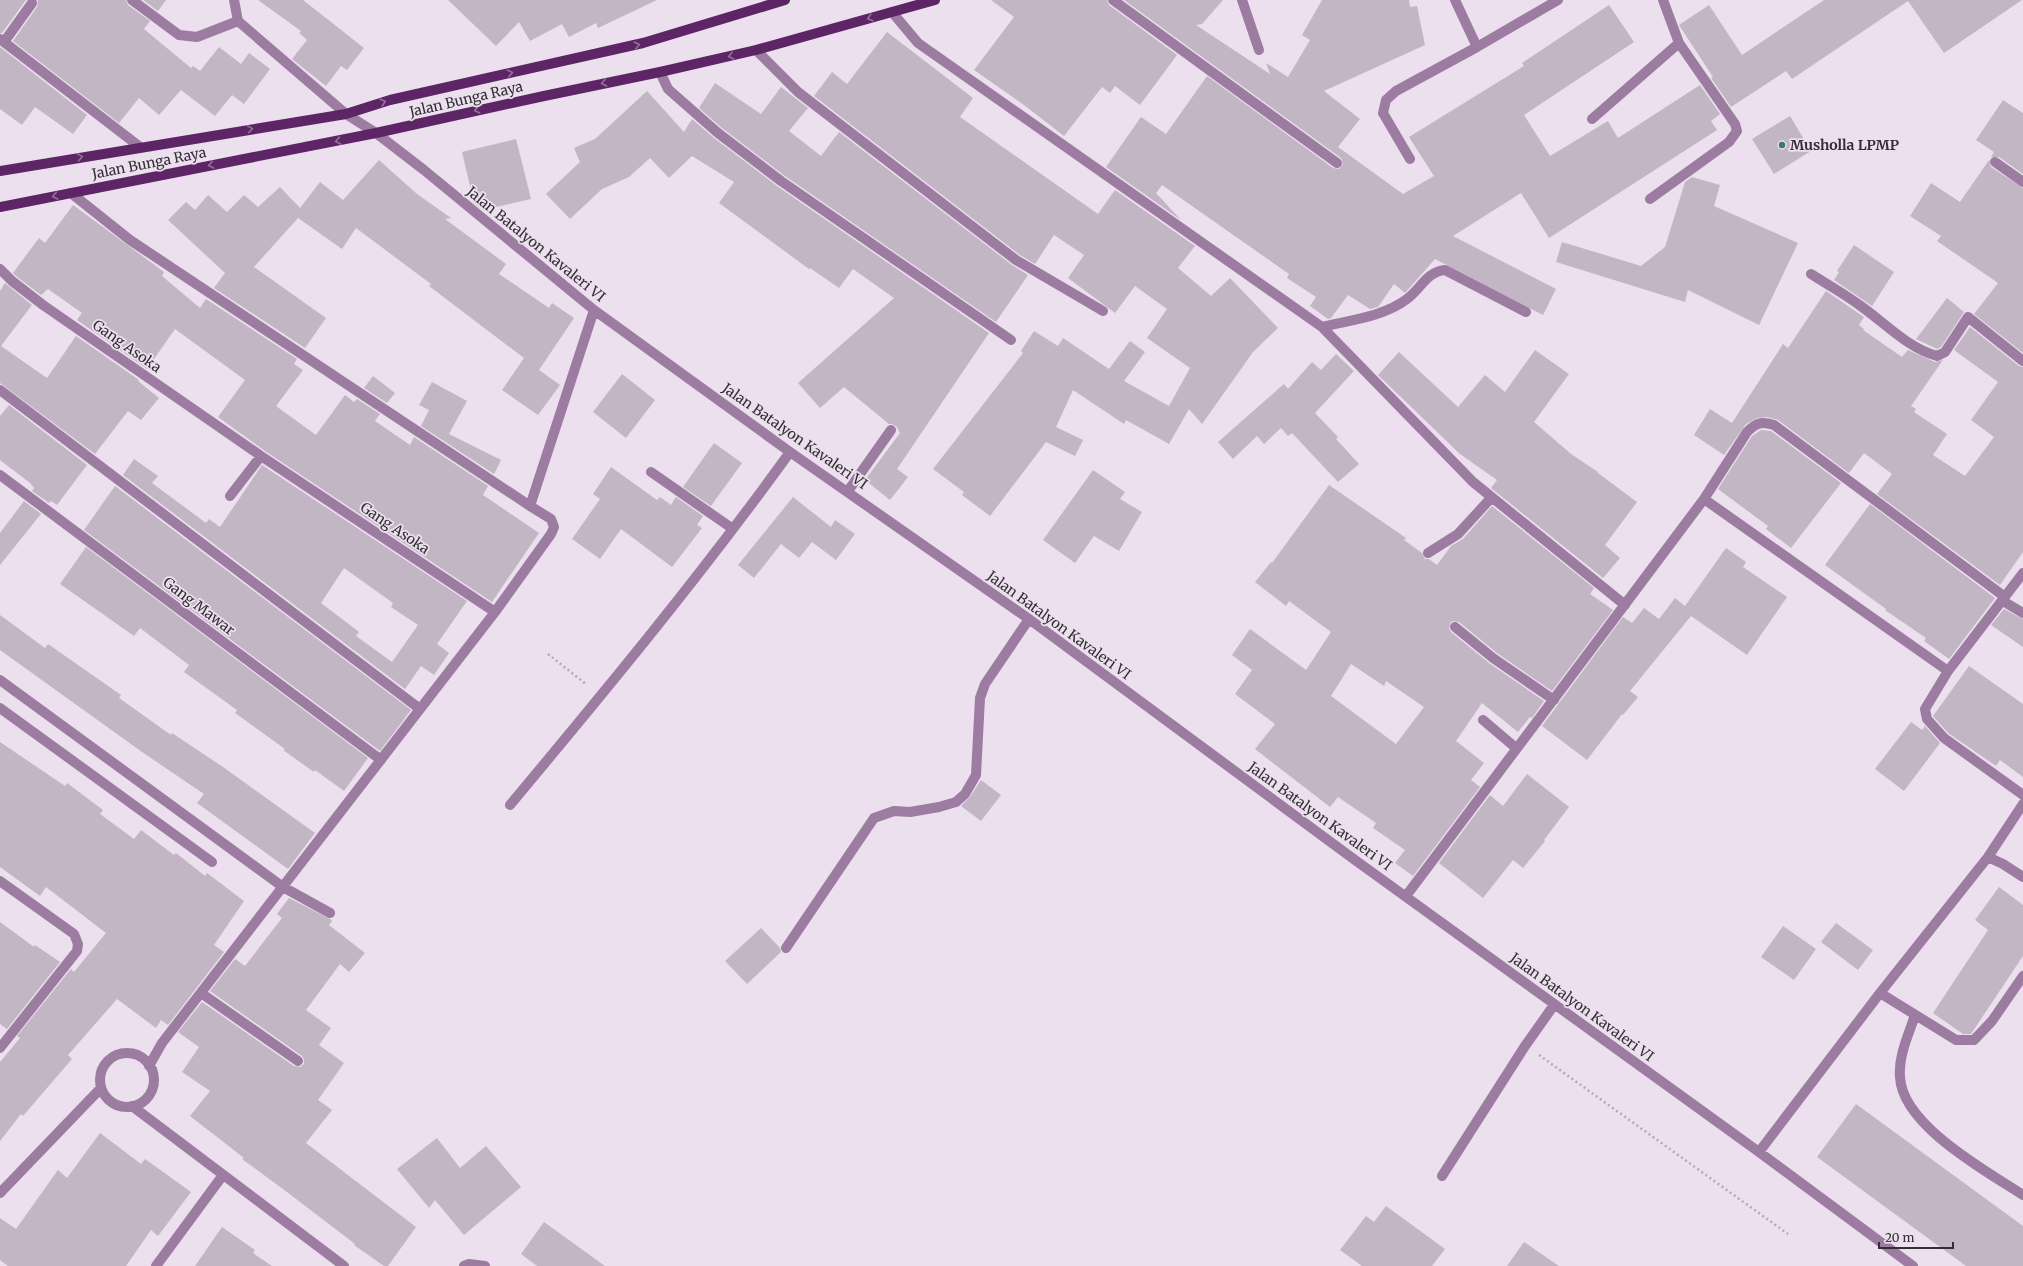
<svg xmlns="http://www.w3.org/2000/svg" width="2023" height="1266" font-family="Merriweather,serif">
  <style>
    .building { fill: #c2b6c4; fill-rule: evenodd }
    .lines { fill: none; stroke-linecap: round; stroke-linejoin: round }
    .path { stroke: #b3a9b5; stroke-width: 2.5; stroke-dasharray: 2 3; stroke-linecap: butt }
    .minor { stroke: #9c7ca1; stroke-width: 10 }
    .major { stroke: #5d2466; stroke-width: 10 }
    .oneway { stroke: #966f9c }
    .poi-dot { fill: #3c7b68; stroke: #ecdfee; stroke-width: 1.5 }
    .labels { text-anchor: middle; stroke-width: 3.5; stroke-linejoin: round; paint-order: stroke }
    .street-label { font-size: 14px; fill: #322e33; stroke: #ecdfee }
    .poi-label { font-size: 14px; font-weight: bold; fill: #322e33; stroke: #ecdfee; text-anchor: start }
  </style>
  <rect width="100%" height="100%" fill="#ecdfee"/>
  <path class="building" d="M 0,0 L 26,0 L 2,33 L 0,33 Z
    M 38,0 L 126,0 L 128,5 L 150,21 L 144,29 L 191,68 L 193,66 L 200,71 L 219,47 L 241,64 L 249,53 L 270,69 L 244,104 L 232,95 L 215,116 L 181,90 L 159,115 L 139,98 L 119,123 L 13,41 L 37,7 Z
    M 143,0 L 166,0 L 158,11 Z
    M 258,0 L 303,0 L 364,48 L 347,70 L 341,66 L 326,86 L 292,59 L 307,40 L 299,33 L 301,31 Z
    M 448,0 L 657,0 L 598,28 L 596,23 L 569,37 L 562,24 L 530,41 L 519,22 L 496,46 Z
    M 991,0 L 1107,0 L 1109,5 L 1177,55 L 1140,105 L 1115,86 L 1110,93 L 1102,87 L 1064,136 L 1024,105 L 974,70 L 1014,17 Z
    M 1124,0 L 1223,0 L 1202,24 L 1196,25 L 1270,74 L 1266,63 L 1288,77 L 1310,40 L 1302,35 L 1322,0 L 1409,0 L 1410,7 L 1417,6 L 1425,45 L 1324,91 L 1360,119 L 1338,147 L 1403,194 L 1434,176 L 1409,137 L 1524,66 L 1522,63 L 1609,5 L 1634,42 L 1524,115 L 1550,156 L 1608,121 L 1618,138 L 1700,85 L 1720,114 L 1711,121 L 1717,130 L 1549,238 L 1521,193 L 1453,236 L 1556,289 L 1543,315 L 1435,259 L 1405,293 L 1394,284 L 1378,307 L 1370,309 L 1348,295 L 1331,318 L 1328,319 L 1310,306 L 1316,297 L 1287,278 L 1289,274 L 1162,185 L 1156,193 L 1181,220 L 1106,167 L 1141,117 L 1166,134 L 1207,76 L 1333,168 L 1339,169 L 1343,164 L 1341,158 Z
    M 1824,0 L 2022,0 L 1944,53 L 1908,1 L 1792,79 L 1786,71 L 1731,107 L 1711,78 L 1713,77 L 1679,25 L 1709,5 L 1742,55 Z
    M 887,32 L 973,98 L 960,117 L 1098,214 L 1115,190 L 1195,246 L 1178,268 L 1211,296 L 1230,278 L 1278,328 L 1253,352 L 1202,424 L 1189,409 L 1169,444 L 1126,420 L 1124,424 L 1073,390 L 1056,427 L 1083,440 L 1075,456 L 1046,442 L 990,516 L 962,495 L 964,492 L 933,469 L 1023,353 L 1021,351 L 1034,331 L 1058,346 L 1063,338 L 1109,369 L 1130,341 L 1145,352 L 1124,381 L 1169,406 L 1190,368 L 1147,338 L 1167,309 L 1135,286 L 1115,313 L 1068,278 L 1084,255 L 1054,235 L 1035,264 L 1020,255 L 814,96 L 832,72 L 847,84 Z
    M 0,47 L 87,115 L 73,134 L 35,107 L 22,125 L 0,109 Z
    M 715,83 L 761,114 L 781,87 L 808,108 L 789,131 L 821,156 L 839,132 L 1012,265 L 1028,275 L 996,322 L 785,176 L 722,128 L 699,108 Z
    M 647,91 L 684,132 L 692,119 L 714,138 L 777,186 L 989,333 L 897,469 L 908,477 L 890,500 L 865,480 L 900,433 L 897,427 L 892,424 L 889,424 L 844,387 L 820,408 L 798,383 L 894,298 L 853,269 L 839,288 L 810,268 L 809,269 L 719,203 L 734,182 L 692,156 L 669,178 L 650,158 L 629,177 L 602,189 L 570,219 L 546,194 L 580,162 L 574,148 L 595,139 Z
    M 2003,100 L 2023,113 L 2023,174 L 1999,157 L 1991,157 L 1994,152 L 1976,140 Z
    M 1790,116 L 1811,151 L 1774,174 L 1752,139 Z
    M 516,139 L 531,199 L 483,210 L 474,203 L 462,152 Z
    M 379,160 L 417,194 L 451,218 L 445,219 L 506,264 L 499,274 L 549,308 L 552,303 L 574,318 L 539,370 L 560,385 L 538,415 L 502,390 L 524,358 L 429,286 L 431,284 L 356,228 L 342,249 L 298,218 L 254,267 L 326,318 L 305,348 L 214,288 L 225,273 L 168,220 L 186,202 L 195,210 L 208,195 L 227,212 L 244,195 L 258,207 L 280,187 L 300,208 L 320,182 L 343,200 Z
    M 1989,160 L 1991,167 L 2023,188 L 2023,353 L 1974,314 L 1998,283 L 1937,241 L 1941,236 L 1910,216 L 1931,183 L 1960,202 Z
    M 1692,177 L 1720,185 L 1714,206 L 1798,243 L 1759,325 L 1688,290 L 1685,302 L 1556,262 L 1562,242 L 1641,266 L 1665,247 L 1685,182 Z
    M 73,205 L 164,272 L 162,276 L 200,308 L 206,299 L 297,359 L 294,364 L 303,370 L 276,406 L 316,435 L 345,395 L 354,402 L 357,399 L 380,414 L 375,421 L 410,445 L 414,437 L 488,486 L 483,495 L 539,533 L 492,602 L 265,451 L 218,417 L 245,380 L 175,329 L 147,369 L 77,320 L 82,313 L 48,289 L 41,295 L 16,276 L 13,273 L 39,238 L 45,243 Z
    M 1854,245 L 1894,272 L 1872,306 L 1834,280 L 1839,272 L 1837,271 Z
    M 5,283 L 32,305 L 1,346 L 47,378 L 76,336 L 139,380 L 138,381 L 159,398 L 141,420 L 128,411 L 95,454 L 0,383 L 0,291 Z
    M 1826,291 L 1864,317 L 1859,325 L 1864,329 L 1863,330 L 1902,357 L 1908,350 L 1935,362 L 1943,360 L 1911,406 L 1916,409 L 1914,412 L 1947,434 L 1933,455 L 1965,476 L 1994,437 L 1971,420 L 1998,382 L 1954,350 L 1970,327 L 2019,366 L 2023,367 L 2023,552 L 2000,585 L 1877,494 L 1892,474 L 1864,453 L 1849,473 L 1778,420 L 1767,417 L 1757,418 L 1746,424 L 1724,455 L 1694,435 L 1710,409 L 1732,423 L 1783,344 L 1788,348 Z
    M 1947,298 L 1964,312 L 1941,347 L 1937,349 L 1916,339 Z
    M 1535,350 L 1569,374 L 1534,422 L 1571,454 L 1598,472 L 1598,473 L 1637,502 L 1605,545 L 1620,558 L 1603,578 L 1491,488 L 1497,480 L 1460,454 L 1378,375 L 1399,352 L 1458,407 L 1485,375 L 1505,392 Z
    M 1336,354 L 1354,371 L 1315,413 L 1338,437 L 1336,439 L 1359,464 L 1338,482 L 1292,433 L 1288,436 L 1281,428 L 1264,444 L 1257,436 L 1233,459 L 1218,442 L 1284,384 L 1288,389 L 1312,362 L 1321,370 Z
    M 622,374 L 655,400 L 626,438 L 593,412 Z
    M 373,376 L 395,393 L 387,403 L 364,388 Z
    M 432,382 L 467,401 L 449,434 L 501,460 L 494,474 L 421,426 L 429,410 L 419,405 Z
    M 9,405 L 87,465 L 57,505 L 51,501 L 49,503 L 32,491 L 34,488 L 30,483 L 0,460 L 0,416 Z
    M 1761,430 L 1771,431 L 1841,483 L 1791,548 L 1766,529 L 1768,526 L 1718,489 L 1752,436 Z
    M 714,443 L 742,463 L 711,506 L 683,487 Z
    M 134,459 L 158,476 L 152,483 L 206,523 L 209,519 L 220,527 L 262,465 L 467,601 L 437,644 L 449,653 L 434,675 L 421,666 L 405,689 L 123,475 ZM 344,568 L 393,603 L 391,607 L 418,625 L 392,662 L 356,636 L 359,632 L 321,603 Z
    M 611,467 L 657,500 L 660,497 L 671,505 L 676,497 L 703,516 L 697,525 L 702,528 L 672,567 L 621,529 L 600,559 L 572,539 L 600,499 L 593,494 Z
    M 1093,470 L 1125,492 L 1120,499 L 1142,512 L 1119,551 L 1094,536 L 1075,563 L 1043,540 Z
    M 1329,485 L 1406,538 L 1404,540 L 1422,553 L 1425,559 L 1429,559 L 1437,565 L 1451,546 L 1463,539 L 1492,506 L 1594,588 L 1590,594 L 1613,610 L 1552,691 L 1497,653 L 1459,622 L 1453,621 L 1450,623 L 1449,629 L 1451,632 L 1489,663 L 1544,701 L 1532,718 L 1530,717 L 1518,732 L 1482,703 L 1456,741 L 1484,763 L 1471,780 L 1480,787 L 1413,876 L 1395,863 L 1405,850 L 1373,828 L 1376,823 L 1338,797 L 1330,807 L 1255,749 L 1275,724 L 1235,694 L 1252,670 L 1232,655 L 1250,629 L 1306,670 L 1331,632 L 1289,601 L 1286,606 L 1255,582 L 1271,562 L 1272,563 ZM 1351,664 L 1384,686 L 1386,681 L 1424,707 L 1396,744 L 1331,696 Z
    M 115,486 L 411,710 L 380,751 L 84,530 Z
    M 793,497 L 831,527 L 835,520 L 855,534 L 836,560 L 812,542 L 799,558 L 781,544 L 754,578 L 738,565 Z
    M 24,501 L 41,514 L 0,565 L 0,533 Z
    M 1870,504 L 1995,598 L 1949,659 L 1924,641 L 1926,638 L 1885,610 L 1886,609 L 1825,565 Z
    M 86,547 L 368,758 L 344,791 L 315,770 L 314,772 L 283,750 L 285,749 L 235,713 L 237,710 L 184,672 L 189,665 L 140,628 L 134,636 L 60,584 Z
    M 1726,548 L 1746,562 L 1743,567 L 1787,597 L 1747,655 L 1691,616 L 1630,691 L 1638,697 L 1623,715 L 1622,714 L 1587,760 L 1542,726 L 1623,617 L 1632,623 L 1644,608 L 1659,619 L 1675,598 L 1685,606 Z
    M 2004,609 L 2023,619 L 2023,647 L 1991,625 Z
    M 0,615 L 45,648 L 48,644 L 121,695 L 119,698 L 171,735 L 172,733 L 223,767 L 315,833 L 288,869 L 197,803 L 204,794 L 142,752 L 0,650 Z
    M 1969,666 L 2023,704 L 2023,777 L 2000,760 L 1996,766 L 1948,733 L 1933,716 Z
    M 1911,722 L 1922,730 L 1925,726 L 1940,743 L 1904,791 L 1875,769 Z
    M 0,742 L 65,786 L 67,783 L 103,810 L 100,814 L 134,839 L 141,830 L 174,855 L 176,853 L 205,876 L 207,873 L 244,901 L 214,945 L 224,952 L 168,1025 L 161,1020 L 156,1028 L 117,999 L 68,1055 L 72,1059 L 23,1116 L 21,1114 L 0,1141 L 0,1062 L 20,1038 L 17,1036 L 71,969 L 74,972 L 106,933 L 46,887 L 40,896 L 0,867 Z
    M 1527,774 L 1569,807 L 1544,840 L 1545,841 L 1523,868 L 1513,860 L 1483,898 L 1439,863 L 1490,795 L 1503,806 Z
    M 981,780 L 1001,795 L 981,821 L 961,806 L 970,797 Z
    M 1999,887 L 2023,905 L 2023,956 L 1971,1034 L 1963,1034 L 1933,1013 L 1988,930 L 1975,920 Z
    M 289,898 L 330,919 L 332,921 L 329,925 L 365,953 L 349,972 L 340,964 L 306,1010 L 331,1028 L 319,1045 L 344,1063 L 318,1100 L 332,1110 L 306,1143 L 416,1227 L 388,1266 L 384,1266 L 354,1245 L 355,1244 L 287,1192 L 242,1159 L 244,1158 L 190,1116 L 210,1091 L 182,1072 L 199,1047 L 178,1032 L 202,1002 L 294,1066 L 300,1067 L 304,1064 L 304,1059 L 302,1056 L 210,991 L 235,959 L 245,966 L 282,918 L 277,914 Z
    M 0,922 L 34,947 L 35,945 L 60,962 L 7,1029 L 0,1024 Z
    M 1836,923 L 1873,950 L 1858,970 L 1821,942 Z
    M 1783,926 L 1816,949 L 1794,980 L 1761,957 Z
    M 761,928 L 780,948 L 781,952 L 747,984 L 725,961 Z
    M 1856,1104 L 2023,1226 L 2023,1266 L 1966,1266 L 1817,1157 Z
    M 100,1133 L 141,1164 L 145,1159 L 191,1192 L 158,1236 L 151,1230 L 126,1266 L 8,1266 L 0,1260 L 0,1218 L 16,1229 L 58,1170 L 67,1178 Z
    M 437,1138 L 460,1168 L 486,1146 L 521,1187 L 464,1235 L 435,1200 L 429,1208 L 397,1169 Z
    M 1386,1206 L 1445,1249 L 1432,1266 L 1362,1266 L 1340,1250 L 1366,1216 L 1374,1222 Z
    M 544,1222 L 605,1266 L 537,1266 L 521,1254 Z
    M 222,1227 L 255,1250 L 253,1253 L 272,1266 L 195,1266 Z
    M 1524,1242 L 1559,1266 L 1507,1266 Z"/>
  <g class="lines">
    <path class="path" d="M 548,654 L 587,685
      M 1539,1055 L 1788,1234"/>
    <path class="minor" d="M 132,0 L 179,35 L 197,37 L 238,21
      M 234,0 L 238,21 L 346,114 L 376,133 L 424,170 L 594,310 L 790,452 L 1029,619 L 1355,860 L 1759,1152 L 1913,1266
      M 1113,0 L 1337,163
      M 1242,0 L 1259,50
      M 1455,0 L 1477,47
      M 892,12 L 918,43 L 1322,327 L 1473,482 L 1625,605
      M 0,39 L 140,147
      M 4,42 L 32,3
      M 756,50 L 798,92 L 1016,260 L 1103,311
      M 660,72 L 668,89 L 718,133 L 781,181 L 1011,340
      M 1592,119 L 1679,43
      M 1410,159 L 1383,113 L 1386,100 L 1396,91 L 1477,47 L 1558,0
      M 1995,162 L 2023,182
      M 71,193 L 130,240 L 530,506
      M 1650,199 L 1729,142 L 1737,131 L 1735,124 L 1679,43 L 1663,0
      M 0,269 L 12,281 L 43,305 L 261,456 L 495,612
      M 1811,274 C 1827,284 1843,293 1858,304 C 1883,321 1907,348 1937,356 L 1945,352 L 1968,317 L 2023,361
      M 1322,327 C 1350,320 1383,317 1407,299 C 1421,289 1426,272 1445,270 L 1526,312
      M 0,390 L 420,709
      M 651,472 L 733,529
      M 0,475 L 381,760
      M 848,491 L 891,430
      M 230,496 L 261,456
      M 1704,499 L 1948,671
      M 1428,553 L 1458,534 L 1491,498
      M 2023,573 L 1948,671 L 1925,709 L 1927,719 L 1944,738 L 2023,795
      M 2003,601 L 2023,613
      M 1455,627 L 1493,658 L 1554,700
      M 0,680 L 283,887 L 330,913
      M 0,708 L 212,862
      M 1483,720 L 1516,748
      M 510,805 C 606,690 702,574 790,452
      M 1988,857 L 2003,864 L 2023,877
      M 0,881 L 74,934 L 78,944 L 77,951 L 0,1048
      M 1406,896 L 1704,499 L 1747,432 C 1756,423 1761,421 1774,425 L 2005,597
      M 786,948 L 874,818 L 894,811 L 910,812 L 939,807 L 956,802 L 965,794 L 976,775 L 980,698 L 985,684 L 1029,619
      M 201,993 L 298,1061
      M 1880,993 L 1956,1040 L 1974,1040 L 1992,1021 L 2023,976
      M 1915,1015 C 1909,1034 1898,1056 1900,1077 C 1902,1125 1986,1171 2023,1195
      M100 1080a27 27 0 1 1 54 0a27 27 0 1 1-54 0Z
      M 149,1066 L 162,1043 L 495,612 L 551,534 L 554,527 L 551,519 L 530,506 L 594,310
      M 132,1106 L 344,1266
      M 1759,1152 L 1880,993 L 1988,857 L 2023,804
      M 1442,1176 L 1525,1046 L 1554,1005
      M 0,1193 L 101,1088
      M 156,1266 L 223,1175
      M 464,1266 L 469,1264 L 485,1266"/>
    <path class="major" d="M 0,171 L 346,114 L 390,100 L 643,43 L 785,0
      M 0,207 L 376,133 L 544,96 L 660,72 L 756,50 L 935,0"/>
  </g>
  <defs><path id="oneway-chevron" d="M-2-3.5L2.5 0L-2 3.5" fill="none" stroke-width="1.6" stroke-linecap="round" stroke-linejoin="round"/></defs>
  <g class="oneway">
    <use href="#oneway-chevron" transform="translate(870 18) rotate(164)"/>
    <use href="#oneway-chevron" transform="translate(637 45) rotate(-13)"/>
    <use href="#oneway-chevron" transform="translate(731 56) rotate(167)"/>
    <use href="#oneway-chevron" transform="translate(510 73) rotate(-13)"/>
    <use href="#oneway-chevron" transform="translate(604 83) rotate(169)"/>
    <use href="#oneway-chevron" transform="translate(383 102) rotate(-18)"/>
    <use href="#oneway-chevron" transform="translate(477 110) rotate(167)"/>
    <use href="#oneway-chevron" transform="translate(250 129) rotate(-9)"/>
    <use href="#oneway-chevron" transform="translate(338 141) rotate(169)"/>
    <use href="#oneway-chevron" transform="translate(80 157) rotate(-10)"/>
    <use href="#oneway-chevron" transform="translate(211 165) rotate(169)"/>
    <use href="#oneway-chevron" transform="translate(55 196) rotate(169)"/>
  </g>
  <circle class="poi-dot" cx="1782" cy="145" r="4"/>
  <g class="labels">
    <g class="street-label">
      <text transform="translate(466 99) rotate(-13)" y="5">Jalan Bunga Raya</text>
      <text transform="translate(149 163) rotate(-11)" y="5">Jalan Bunga Raya</text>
      <text transform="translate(536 244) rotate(39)" y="5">Jalan Batalyon Kavaleri VI</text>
      <text transform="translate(127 346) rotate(35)" y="5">Gang Asoka</text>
      <text transform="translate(795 436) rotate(35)" y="5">Jalan Batalyon Kavaleri VI</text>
      <text transform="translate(395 528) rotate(34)" y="5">Gang Asoka</text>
      <text transform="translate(199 606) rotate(37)" y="5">Gang Mawar</text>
      <text transform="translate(1059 625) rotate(36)" y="5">Jalan Batalyon Kavaleri VI</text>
      <text transform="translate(1320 816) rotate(36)" y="5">Jalan Batalyon Kavaleri VI</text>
      <text transform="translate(1582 1007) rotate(36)" y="5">Jalan Batalyon Kavaleri VI</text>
    </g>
    <g class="poi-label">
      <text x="1790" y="150">Musholla LPMP</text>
    </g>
  </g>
  <path d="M1879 1242v6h74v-6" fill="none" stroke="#322e33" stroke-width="2"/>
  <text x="1885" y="1242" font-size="12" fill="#322e33" stroke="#ecdfee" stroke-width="3" paint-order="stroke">20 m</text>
</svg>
